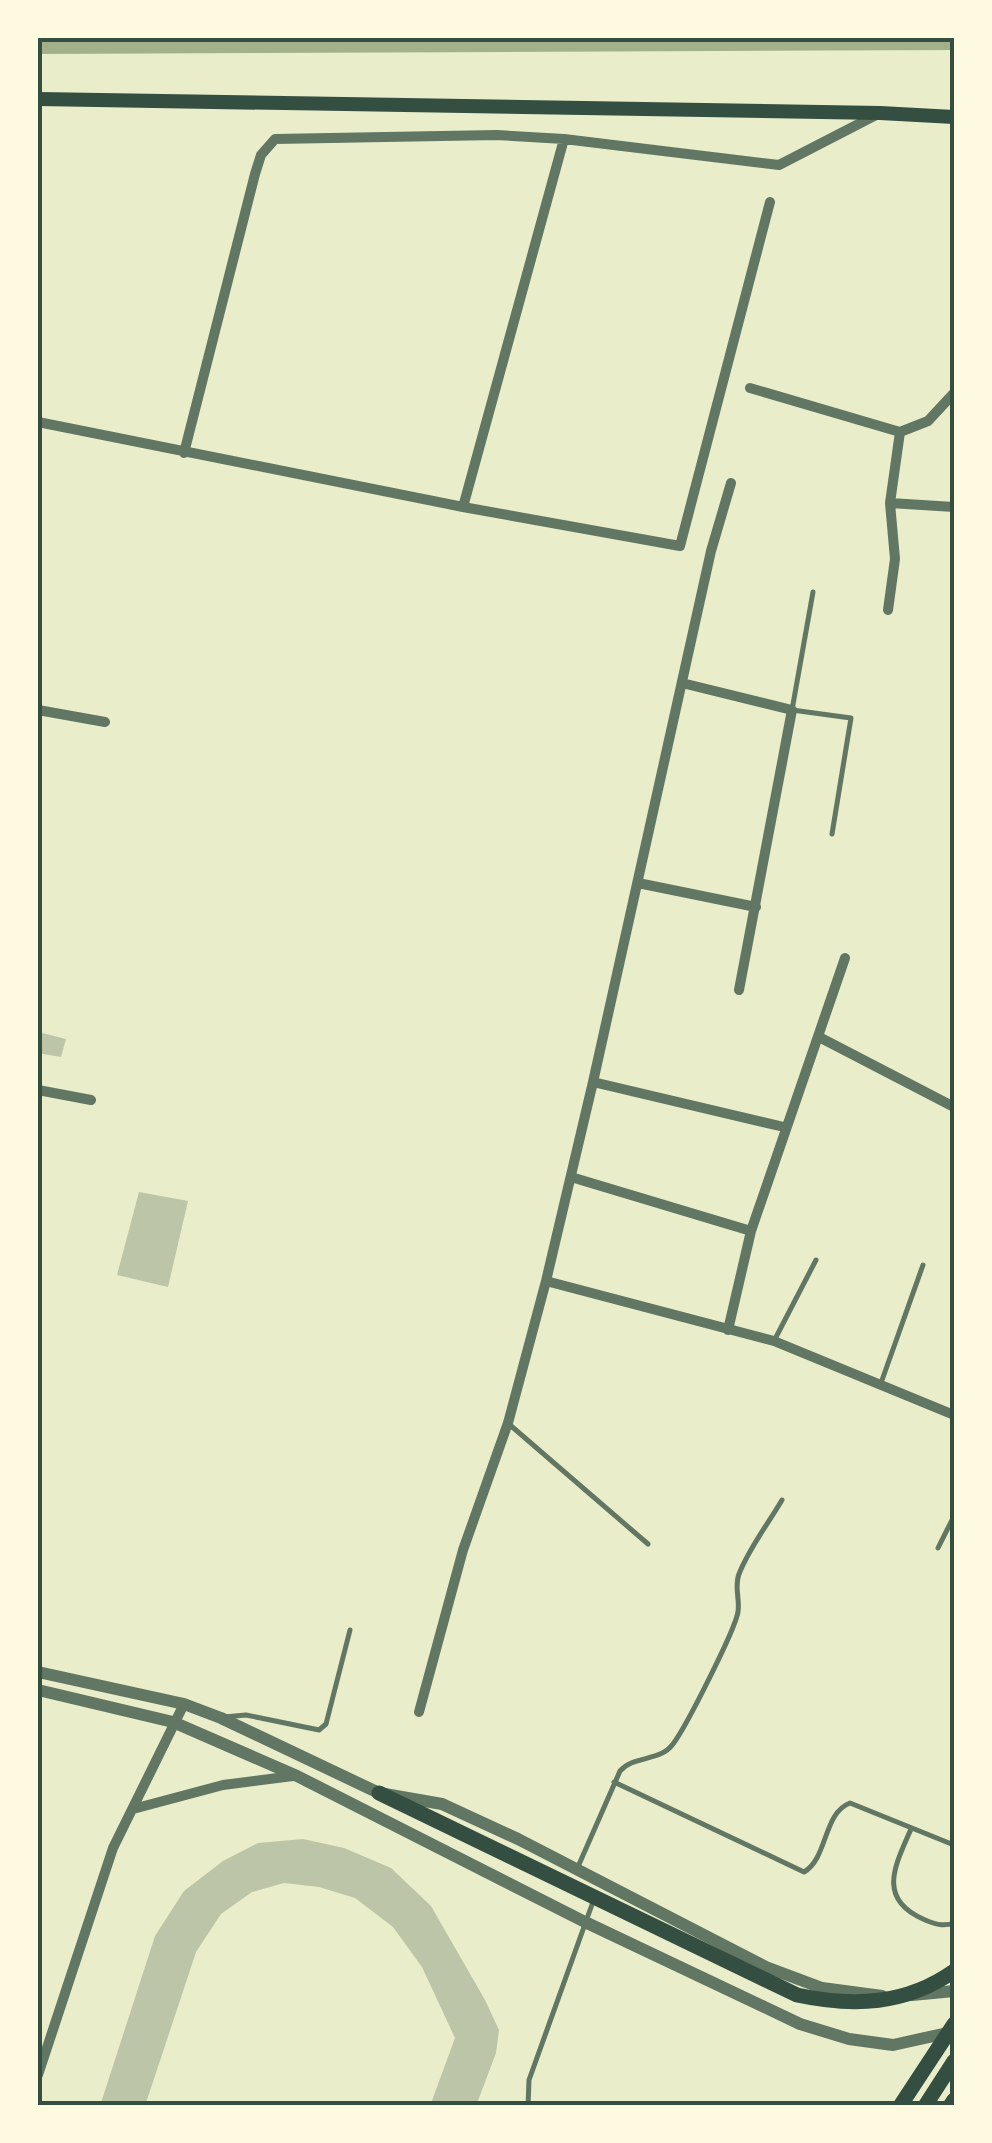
<svg xmlns="http://www.w3.org/2000/svg" width="992" height="2143" font-family="'Noto Serif',serif">
  <style>
    .water { fill: #a3b18a }
    .building { fill: #bcc5a7 }
    .lines { fill: none; stroke-linecap: round; stroke-linejoin: round }
    .service { stroke: #617663; stroke-width: 5 }
    .minor { stroke: #617663; stroke-width: 10 }
    .tertiary { stroke: #617663; stroke-width: 12 }
    .secondary { stroke: #344e41; stroke-width: 14 }
    .primary { stroke: #344e41; stroke-width: 15 }
    .neatline { fill: none; stroke: #344e41; stroke-width: 4 }
  </style>
  <rect width="100%" height="100%" fill="#e9edc9"/>
  <path class="water" d="M 38,38 L 954,38 L 954,50 L 38,54 Z"/>
  <path class="building" d="M 38,1032 L 66,1039 L 61,1057 L 38,1053 Z
    M 139,1192 L 188,1201 L 168,1287 L 117,1275 Z
    M 303,1839 L 344,1848 L 391,1868 L 431,1906 L 485,2000 L 499,2030 L 496,2053 L 476,2106 L 430,2106 L 455,2038 L 422,1967 L 393,1927 L 355,1898 L 319,1887 L 284,1883 L 252,1892 L 221,1914 L 196,1952 L 145,2106 L 100,2106 L 155,1936 L 184,1891 L 223,1861 L 258,1843 Z"/>
  <g class="lines">
    <path class="service" d="M 813,592 L 792,710 L 851,718 L 832,834
      M 774,1341 L 816,1260
      M 881,1383 L 923,1265
      M 510,1425 L 648,1544
      M 938,1548 L 954,1516
      M 224,1717 L 246,1715 L 319,1730 L 326,1724 L 350,1630
      M 614,1782 L 804,1872 C 828,1858 823,1813 850,1803 L 954,1845
      M 911,1829 C 896,1864 876,1898 923,1919 C 934,1924 943,1927 954,1923
      M 577,1869 L 620,1771 C 634,1755 660,1762 673,1744 C 686,1727 735,1630 738,1612 C 740,1598 734,1587 739,1574 C 749,1548 768,1524 782,1500
      M 528,2106 L 529,2080 L 594,1899"/>
    <path class="minor" d="M 750,388 L 900,432 L 890,503 L 895,559 L 888,610
      M 38,422 L 463,507 L 680,546 L 770,202
      M 900,432 L 928,421 L 954,393
      M 184,453 L 255,174 L 261,155 L 275,139 L 497,135 L 564,139 L 779,165 L 876,115
      M 890,503 L 954,507
      M 463,507 L 564,139
      M 682,683 L 792,710 L 739,990
      M 38,710 L 105,722
      M 638,883 L 756,907
      M 819,1037 L 954,1107
      M 593,1082 L 784,1127
      M 38,1090 L 91,1100
      M 571,1177 L 751,1231
      M 546,1281 L 774,1341 L 954,1415
      M 728,1330 L 751,1231 L 845,958
      M 419,1712 L 463,1550 L 508,1423 L 546,1281 L 593,1082 L 711,551 L 731,483
      M 133,1809 L 223,1785 L 293,1776
      M 38,2075 L 113,1848 L 184,1704"/>
    <path class="tertiary" d="M 38,1672 L 184,1704 L 221,1718 L 379,1793 L 442,1804 L 518,1839 L 766,1967 L 822,1988 L 882,1996
      M 38,1690 L 173,1722 L 297,1776 L 585,1922 L 800,2024 L 849,2039 L 893,2045 L 952,2032
      M 912,1995 L 954,1991"/>
    <path class="secondary" d="M 38,99 L 880,113 L 954,117"/>
    <path class="primary" d="M 379,1793 L 797,1995 C 853,2007 906,2005 954,1971
      M 900,2106 L 954,2024
      M 925,2106 L 954,2061
      M 950,2106 L 954,2100"/>
  </g>
  <rect width="992" height="2143" fill="none" stroke="#fefae0" stroke-width="80"/>
  <rect x="40" y="40" width="912" height="2063" class="neatline"/>
</svg>
